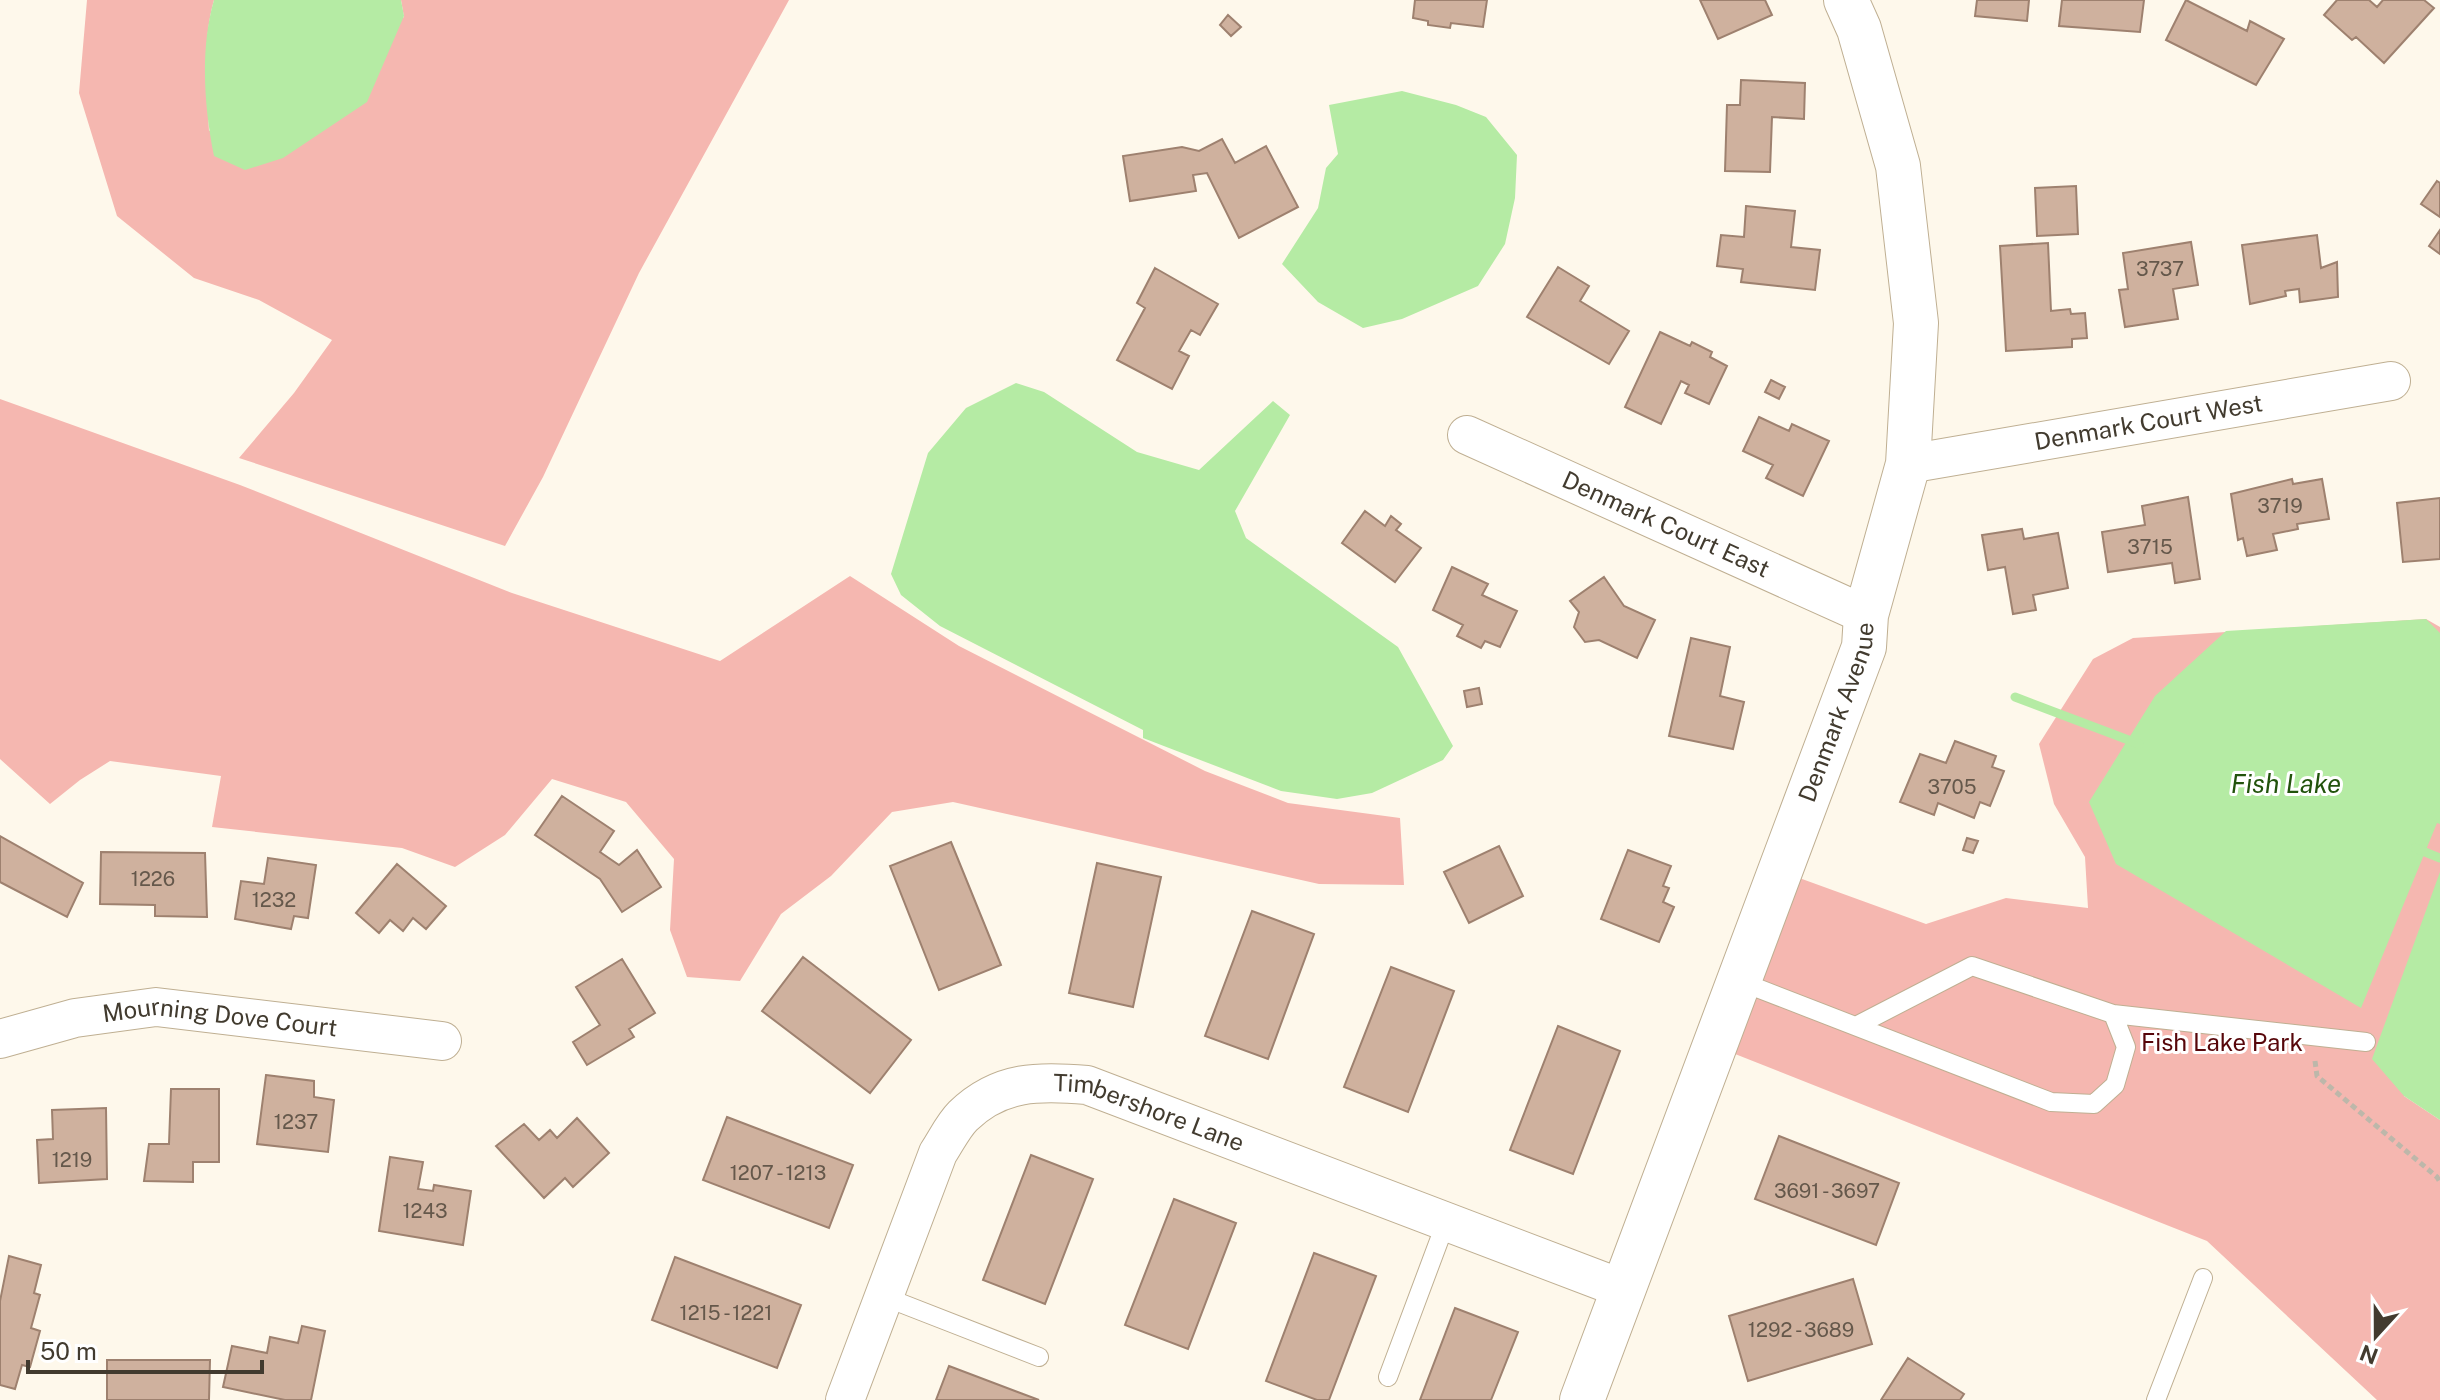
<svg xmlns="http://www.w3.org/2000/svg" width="2440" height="1400" font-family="'Public Sans',sans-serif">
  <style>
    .green { fill: #f5b7b0 }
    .water { fill: #b5eba4 }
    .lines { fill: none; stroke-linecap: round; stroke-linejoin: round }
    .stream { stroke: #b5eba4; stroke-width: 9 }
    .building { fill: #cfb19e; stroke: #9e816f; stroke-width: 2 }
    .lane-casing { stroke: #bfaf92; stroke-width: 20 }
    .street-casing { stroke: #bfaf92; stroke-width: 40 }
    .secondary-casing { stroke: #bfaf92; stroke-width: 46 }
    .path { stroke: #bdb7aa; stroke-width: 5; stroke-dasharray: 6 4; stroke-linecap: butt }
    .lane { stroke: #fff; stroke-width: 18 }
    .street { stroke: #fff; stroke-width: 38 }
    .secondary { stroke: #fff; stroke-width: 44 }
    .labels { text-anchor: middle; stroke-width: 6; stroke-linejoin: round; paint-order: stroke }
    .number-label { font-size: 20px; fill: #65584b }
    .street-label { font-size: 24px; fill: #423b2f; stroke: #fff }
    .park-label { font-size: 24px; fill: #57060a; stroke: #fff }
    .water-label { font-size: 26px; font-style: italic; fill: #22530c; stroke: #fff }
  </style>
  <rect width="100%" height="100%" fill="#fef8eb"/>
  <path class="green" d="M 87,0 L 214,0 C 202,42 207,88 209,131 L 404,17 L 401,0 L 789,0 L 639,273 L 543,477 L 505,546 L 239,458 L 294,393 L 332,340 L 259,300 L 194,278 L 117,216 L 79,93 Z
    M 0,399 L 240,485 L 512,593 L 720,661 L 850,576 L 959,646 L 1205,771 L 1288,803 L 1400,818 L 1404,885 L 1319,884 L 953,802 L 892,812 L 831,876 L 781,914 L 740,981 L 687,977 L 670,930 L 674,859 L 626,802 L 552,779 L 505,835 L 455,867 L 402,848 L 212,827 L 221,776 L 110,761 L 80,780 L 50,804 L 0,759 Z
    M 2426,619 L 2440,627 L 2440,907 L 2404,1096 L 2440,1120 L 2440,1400 L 2377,1400 L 2207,1241 L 1730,1052 L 1780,871 L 1926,924 L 2006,898 L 2088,908 L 2085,857 L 2054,804 L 2039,744 L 2093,659 L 2133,638 Z"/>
  <path class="water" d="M 214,0 L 401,0 L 404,16 L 367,102 L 283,158 L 245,170 L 214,156 C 204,107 200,48 214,0 Z
    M 1402,91 L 1456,105 L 1486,117 L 1517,155 L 1515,198 L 1505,244 L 1478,286 L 1402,319 L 1363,328 L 1318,302 L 1282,264 L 1318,208 L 1326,168 L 1338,154 L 1329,105 Z
    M 1016,383 L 1044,392 L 1137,452 L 1199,470 L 1273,401 L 1290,415 L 1235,511 L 1246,538 L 1398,647 L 1453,746 L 1443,760 L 1372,793 L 1337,799 L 1281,791 L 1143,738 L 1143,730 L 940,626 L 901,595 L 891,574 L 928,453 L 966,408 Z
    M 2426,619 L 2440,633 L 2440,824 L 2437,823 L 2361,1008 L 2116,864 L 2089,802 L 2155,696 L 2226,631 Z
    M 2440,872 L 2440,1120 L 2404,1096 L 2372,1059 Z"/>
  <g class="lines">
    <path class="stream" d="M 2015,697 L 2139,744
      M 2415,848 L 2440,858"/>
  </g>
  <path class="building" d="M 1415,0 L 1487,0 L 1483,27 L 1451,23 L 1450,28 L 1428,25 L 1428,21 L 1413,18 Z
    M 1700,0 L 1765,0 L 1772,15 L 1718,39 Z
    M 1977,0 L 2029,0 L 2027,21 L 1975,16 Z
    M 2062,0 L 2144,0 L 2140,32 L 2059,26 Z
    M 2186,0 L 2247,31 L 2250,21 L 2284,39 L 2256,85 L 2166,40 Z
    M 2337,0 L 2369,0 L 2377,7 L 2383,0 L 2424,0 L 2434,8 L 2384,63 L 2356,37 L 2352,40 L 2324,15 Z
    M 1228,15 L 1241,27 L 1231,36 L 1220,25 Z
    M 1741,80 L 1805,83 L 1804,119 L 1772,117 L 1770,172 L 1725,171 L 1727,105 L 1740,105 Z
    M 1222,139 L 1235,163 L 1266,146 L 1298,207 L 1239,238 L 1207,173 L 1193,175 L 1196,191 L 1130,201 L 1123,156 L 1182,147 L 1199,151 Z
    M 2437,181 L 2440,183 L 2440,217 L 2421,204 Z
    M 2076,186 L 2078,234 L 2037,236 L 2035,188 Z
    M 1746,206 L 1795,211 L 1791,247 L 1820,250 L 1815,290 L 1741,282 L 1743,269 L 1717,266 L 1721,235 L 1744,237 Z
    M 2440,230 L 2440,254 L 2429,246 Z
    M 2317,235 L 2321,268 L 2337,262 L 2338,297 L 2300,302 L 2299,289 L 2285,291 L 2286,296 L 2250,304 L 2242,245 Z
    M 2191,242 L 2198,285 L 2173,289 L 2178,319 L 2125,327 L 2119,290 L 2128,289 L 2123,253 Z
    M 2048,243 L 2051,311 L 2070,309 L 2071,314 L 2085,313 L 2087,338 L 2072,339 L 2072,347 L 2006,351 L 2000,246 Z
    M 1558,267 L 1589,286 L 1580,301 L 1629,331 L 1609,364 L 1527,317 Z
    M 1155,268 L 1218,304 L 1200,335 L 1191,330 L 1179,351 L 1189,356 L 1172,389 L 1117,360 L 1145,308 L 1137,303 Z
    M 1660,332 L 1690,346 L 1692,342 L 1712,352 L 1710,357 L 1727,366 L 1709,404 L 1685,393 L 1689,385 L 1681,381 L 1661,424 L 1625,407 Z
    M 1771,380 L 1785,387 L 1779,399 L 1765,392 Z
    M 1759,417 L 1789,431 L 1792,424 L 1829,441 L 1803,496 L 1766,478 L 1773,465 L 1743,451 Z
    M 2292,479 L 2293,484 L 2322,479 L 2329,519 L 2297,524 L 2298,529 L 2273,534 L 2277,550 L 2247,556 L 2243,538 L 2238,540 L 2231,494 Z
    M 2188,497 L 2200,579 L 2175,583 L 2172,563 L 2108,572 L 2102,532 L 2145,525 L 2142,506 Z
    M 2440,498 L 2440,559 L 2403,562 L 2397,503 Z
    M 1365,511 L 1385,526 L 1391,516 L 1401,524 L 1396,530 L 1421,548 L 1395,582 L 1342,543 Z
    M 2022,529 L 2024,539 L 2058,533 L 2068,588 L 2033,595 L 2036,610 L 2013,614 L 2005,567 L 1988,570 L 1982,535 Z
    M 1452,567 L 1488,584 L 1482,595 L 1517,611 L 1500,647 L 1485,641 L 1481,648 L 1457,636 L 1463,625 L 1433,610 Z
    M 1604,577 L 1624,606 L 1655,620 L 1637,658 L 1599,640 L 1585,642 L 1574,627 L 1579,612 L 1570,601 Z
    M 1691,638 L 1730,647 L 1720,696 L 1744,702 L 1733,749 L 1669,736 Z
    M 1479,688 L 1482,704 L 1467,707 L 1464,691 Z
    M 1955,741 L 1996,756 L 1992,767 L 2004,771 L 1990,806 L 1980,802 L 1974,818 L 1938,803 L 1934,815 L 1900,802 L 1920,754 L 1946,763 Z
    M 562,796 L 614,831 L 600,852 L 619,865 L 637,850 L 661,887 L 622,912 L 600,879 L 535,835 Z
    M 0,836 L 83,883 L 67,917 L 0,882 Z
    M 1967,838 L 1978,841 L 1973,853 L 1963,850 Z
    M 951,842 L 1001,965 L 939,990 L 890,866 Z
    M 1499,846 L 1523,896 L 1469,923 L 1444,872 Z
    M 1628,850 L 1671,866 L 1663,886 L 1669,888 L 1663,902 L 1674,907 L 1659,942 L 1601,919 Z
    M 101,852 L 205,853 L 207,917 L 155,916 L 155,905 L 100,904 Z
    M 268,858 L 316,865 L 308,918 L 294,916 L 291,929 L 235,919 L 241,881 L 264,884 Z
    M 1097,863 L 1161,877 L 1133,1007 L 1069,993 Z
    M 397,864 L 446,906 L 426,929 L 413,918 L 403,931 L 390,920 L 379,933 L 356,913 Z
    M 1252,911 L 1314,934 L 1268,1059 L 1205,1036 Z
    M 803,957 L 911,1040 L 870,1093 L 762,1011 Z
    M 622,959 L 655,1013 L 629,1029 L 634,1037 L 587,1065 L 573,1042 L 600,1025 L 576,987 Z
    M 1391,967 L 1454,991 L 1408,1112 L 1344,1087 Z
    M 1558,1026 L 1620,1051 L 1573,1174 L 1510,1150 Z
    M 266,1075 L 314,1081 L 314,1097 L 334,1100 L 328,1152 L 257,1144 Z
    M 171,1089 L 219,1089 L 219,1162 L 193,1162 L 193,1182 L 144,1181 L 149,1144 L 169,1144 Z
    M 106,1108 L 107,1179 L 39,1183 L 37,1140 L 53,1139 L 52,1110 Z
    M 727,1117 L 853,1165 L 829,1228 L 703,1180 Z
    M 577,1118 L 609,1153 L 573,1187 L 565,1178 L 544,1198 L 496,1146 L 524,1124 L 539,1140 L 550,1130 L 557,1138 Z
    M 1779,1136 L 1899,1183 L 1876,1245 L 1755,1199 Z
    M 1031,1155 L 1093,1179 L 1045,1304 L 983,1280 Z
    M 390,1157 L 423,1162 L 418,1189 L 433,1191 L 434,1185 L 471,1191 L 463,1245 L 379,1231 Z
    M 1174,1199 L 1236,1223 L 1188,1349 L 1125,1325 Z
    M 1314,1253 L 1376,1276 L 1329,1400 L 1317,1400 L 1266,1381 Z
    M 9,1256 L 41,1265 L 34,1293 L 40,1295 L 31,1328 L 40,1331 L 30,1367 L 22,1365 L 15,1389 L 0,1385 L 0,1301 Z
    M 675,1257 L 801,1305 L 777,1368 L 652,1320 Z
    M 1853,1279 L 1872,1344 L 1748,1381 L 1729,1316 Z
    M 1455,1308 L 1518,1332 L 1491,1400 L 1420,1400 Z
    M 302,1326 L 325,1331 L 311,1400 L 285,1400 L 223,1387 L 232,1346 L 267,1353 L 270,1337 L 298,1343 Z
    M 1908,1358 L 1964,1394 L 1960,1400 L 1881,1400 Z
    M 107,1360 L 210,1360 L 209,1400 L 107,1400 Z
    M 949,1366 L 1039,1400 L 936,1400 Z"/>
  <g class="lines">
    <g class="lane-casing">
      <path id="lane" d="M 1739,981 L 2051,1102 L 2094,1104 L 2115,1085 L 2126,1047 L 2113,1014 L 1972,966 L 1856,1026
        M 2113,1014 L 2366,1042
        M 885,1297 L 1039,1357
        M 1388,1377 L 1446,1222
        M 2156,1400 L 2203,1278"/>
    </g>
    <g class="street-casing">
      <g id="street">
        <path id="s1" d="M 1467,435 L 1866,615"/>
        <path id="s2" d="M 1908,464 L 2391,381"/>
        <path id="s3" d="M 0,1039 L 75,1018 L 156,1007 L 442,1041"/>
        <path id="s4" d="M 845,1400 L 938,1153 C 946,1141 953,1126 963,1116 C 1000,1080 1040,1081 1087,1085 L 1623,1289"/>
      </g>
    </g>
    <g class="secondary-casing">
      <g id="secondary">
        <path id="s5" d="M 1582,1400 L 1864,647 L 1866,615 L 1908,464 L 1916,323 L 1898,166 L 1859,29 L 1846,0"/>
      </g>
    </g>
    <path class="path" d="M 2315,1061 L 2317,1076 L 2437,1177 L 2440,1182"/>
    <use href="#lane" class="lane"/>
    <use href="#street" class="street"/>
    <use href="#secondary" class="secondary"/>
  </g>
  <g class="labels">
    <g class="number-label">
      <text x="2160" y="276">3737</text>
      <text x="2280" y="513">3719</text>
      <text x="2150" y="554">3715</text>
      <text x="1952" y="794">3705</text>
      <text x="153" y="886">1226</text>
      <text x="274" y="907">1232</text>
      <text x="296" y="1129">1237</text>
      <text x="72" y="1167">1219</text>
      <text x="778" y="1180">1207 - 1213</text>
      <text x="1827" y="1198">3691 - 3697</text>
      <text x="425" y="1218">1243</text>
      <text x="726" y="1320">1215 - 1221</text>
      <text x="1801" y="1337">1292 - 3689</text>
    </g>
    <g class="street-label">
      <text dy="8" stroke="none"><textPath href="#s2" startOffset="244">Denmark Court West</textPath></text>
      <text dy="8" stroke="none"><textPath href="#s1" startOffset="218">Denmark Court East</textPath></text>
      <text dy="8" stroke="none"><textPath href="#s5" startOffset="734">Denmark Avenue</textPath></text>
      <text dy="8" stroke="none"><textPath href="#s3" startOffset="224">Mourning Dove Court</textPath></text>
      <text dy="8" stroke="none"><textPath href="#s4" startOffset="508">Timbershore Lane</textPath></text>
    </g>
    <g class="park-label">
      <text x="2222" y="1051">Fish Lake Park</text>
    </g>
    <g class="water-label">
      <text x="2286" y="793">Fish Lake</text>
    </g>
  </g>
  <g transform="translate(2376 1336) rotate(201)" stroke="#ffffff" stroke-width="6" paint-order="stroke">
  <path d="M0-6L14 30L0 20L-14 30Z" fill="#423b2f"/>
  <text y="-12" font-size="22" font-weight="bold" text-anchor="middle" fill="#423b2f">N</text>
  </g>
  <path d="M28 1360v12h234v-12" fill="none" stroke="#423b2f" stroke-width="4"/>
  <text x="40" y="1360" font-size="24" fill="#423b2f" stroke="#ffffff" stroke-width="6" paint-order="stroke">50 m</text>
</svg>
